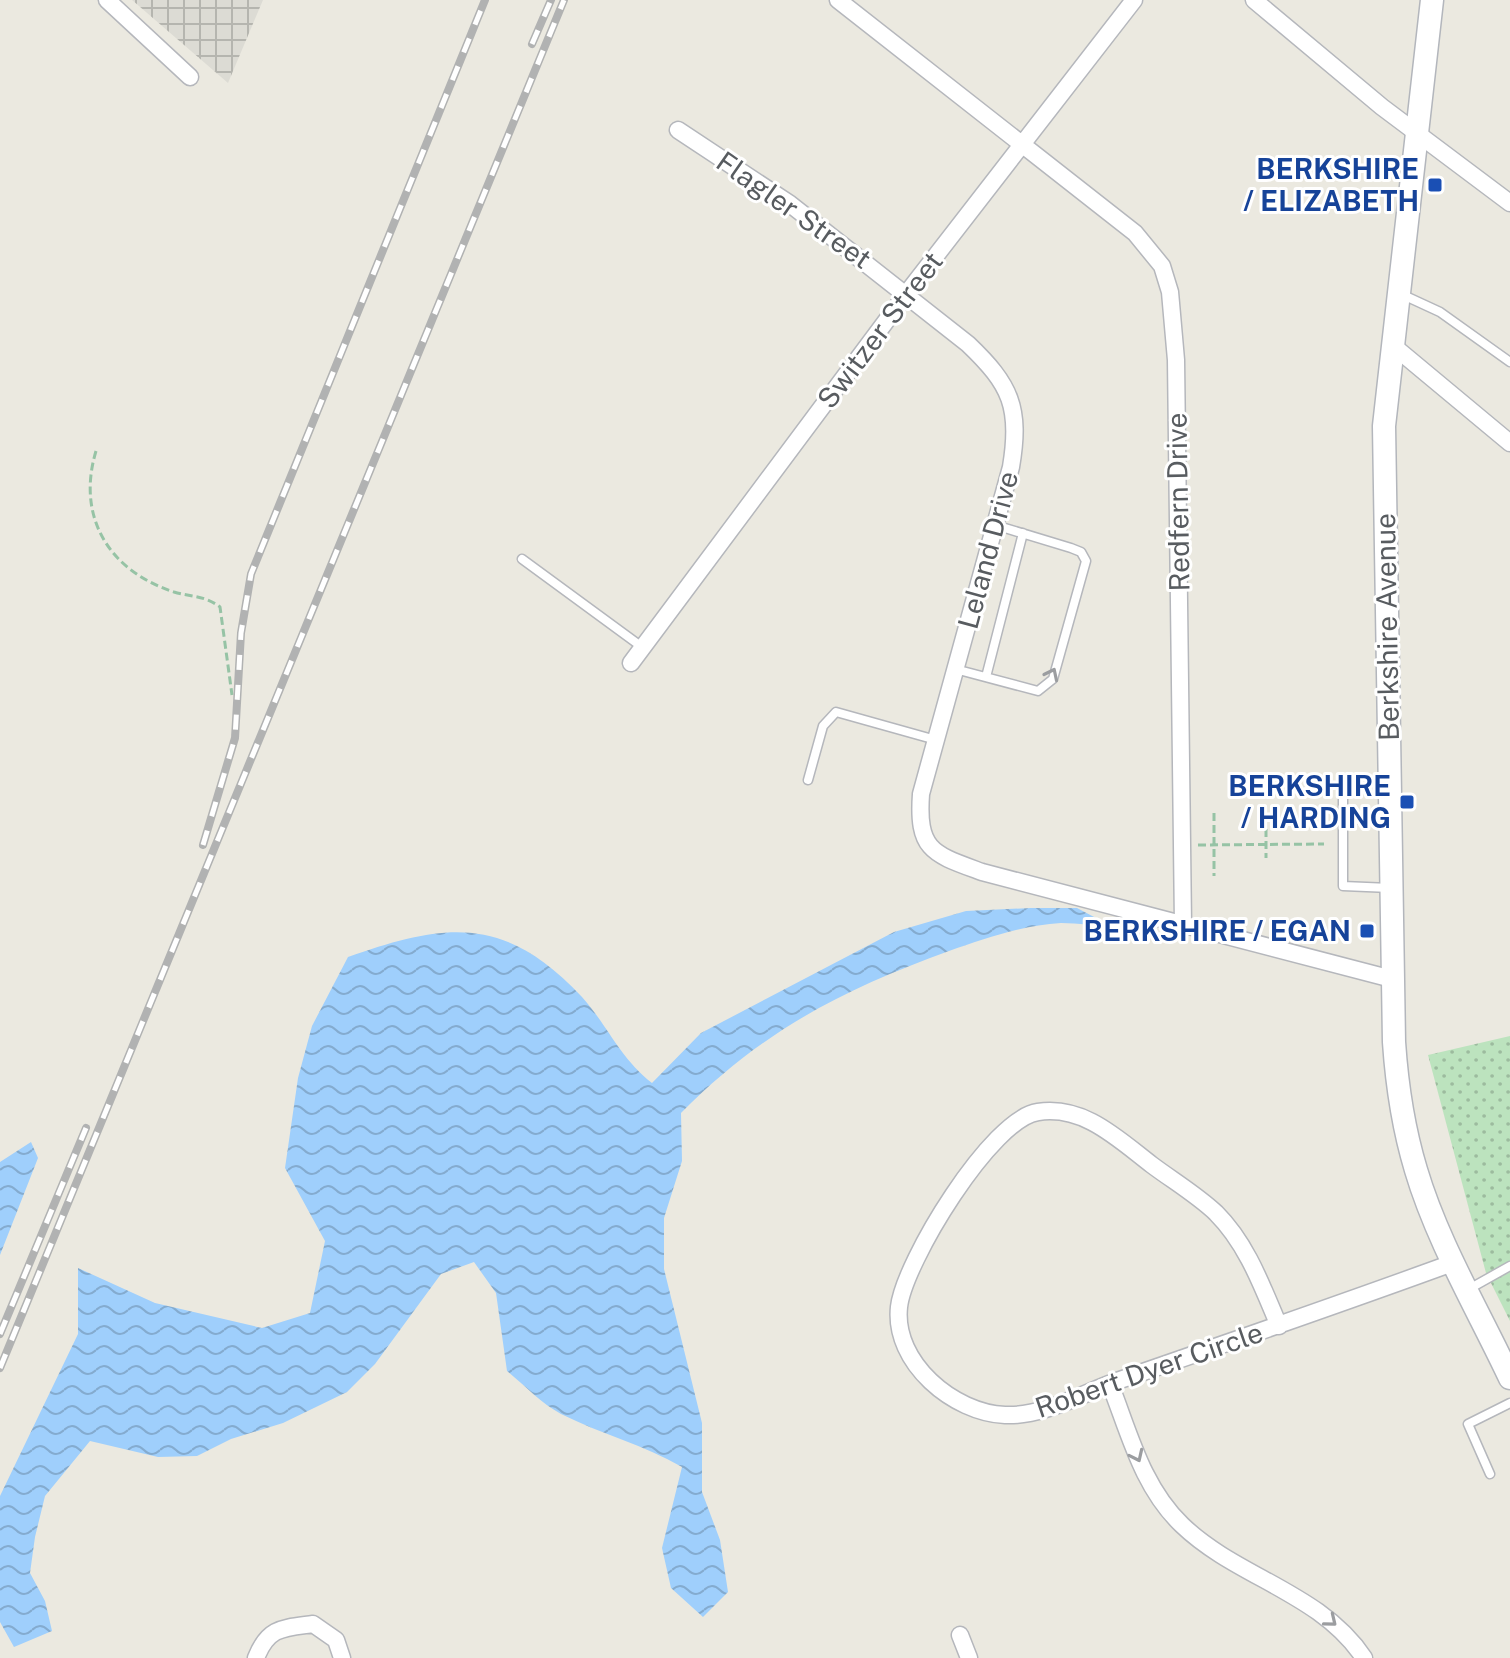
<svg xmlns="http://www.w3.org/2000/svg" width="1510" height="1658" font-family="'Public Sans',sans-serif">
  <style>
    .industrial { fill: url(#industrial-grid) }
    .park { fill: url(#park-dots) }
    .water { fill: url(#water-waves) }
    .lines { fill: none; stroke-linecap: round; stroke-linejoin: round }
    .service-casing { stroke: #b5b7bc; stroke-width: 11 }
    .minor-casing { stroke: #b5b7bc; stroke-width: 19 }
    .secondary-casing { stroke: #b3b6bc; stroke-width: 25 }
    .path { stroke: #96c3a5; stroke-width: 3; stroke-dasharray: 8 4; stroke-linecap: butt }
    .service { stroke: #fff; stroke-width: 8 }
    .minor { stroke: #fff; stroke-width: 16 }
    .secondary { stroke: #fff; stroke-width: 22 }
    .rail-casing { stroke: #b1b2b2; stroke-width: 8 }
    .rail { stroke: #fff; stroke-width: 5; stroke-dasharray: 15; stroke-linecap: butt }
    .oneway { stroke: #9b9da0 }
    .transit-dot { fill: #1a4fb4; stroke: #fff; stroke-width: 3 }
    .labels { text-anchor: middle; stroke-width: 6; stroke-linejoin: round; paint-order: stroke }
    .transit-label { font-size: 28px; font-weight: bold; fill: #164399; stroke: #fff; text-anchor: end }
    .street-label { font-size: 28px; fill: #585c60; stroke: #fff }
  </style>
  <defs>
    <pattern id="industrial-grid" width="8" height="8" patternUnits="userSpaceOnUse" patternTransform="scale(2)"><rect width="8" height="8" fill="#dcdbd4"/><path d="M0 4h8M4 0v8" fill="none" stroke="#b5b5af"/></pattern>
    <pattern id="park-dots" width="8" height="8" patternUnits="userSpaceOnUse" patternTransform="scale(2)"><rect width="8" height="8" fill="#bce3be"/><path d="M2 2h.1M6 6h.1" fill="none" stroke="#9cbb9e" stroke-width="1.8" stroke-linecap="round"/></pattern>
    <pattern id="water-waves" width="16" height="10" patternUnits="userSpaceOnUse" patternTransform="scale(2)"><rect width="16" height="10" fill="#9fcffc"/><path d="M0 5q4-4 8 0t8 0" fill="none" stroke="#84abcf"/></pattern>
  </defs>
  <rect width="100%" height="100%" fill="#ebe9e0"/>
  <path class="industrial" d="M 132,0 L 263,0 L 228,83 Z"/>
  <path class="park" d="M 1510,1036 L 1510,1321 L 1486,1273 L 1428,1055 Z"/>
  <path class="water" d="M 1031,908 L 1077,908 L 1115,928 C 1097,926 1078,923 1061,923 C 1023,925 984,939 949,951 C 842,990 762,1031 681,1113 L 682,1161 L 664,1218 L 664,1269 L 702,1423 L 702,1492 L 720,1540 L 728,1592 L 703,1617 L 671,1588 L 662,1548 L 682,1467 C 644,1445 601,1434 561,1414 C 542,1404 524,1385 507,1371 L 496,1293 L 474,1262 L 441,1274 L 375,1364 L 347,1392 L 283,1423 L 231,1439 L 197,1456 L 158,1457 L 90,1441 L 45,1496 L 35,1537 L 30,1573 L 45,1601 L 52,1631 L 14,1647 L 0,1622 L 0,1496 L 78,1334 L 78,1268 L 155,1303 L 262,1328 L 310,1313 L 325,1241 L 285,1168 L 298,1078 L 312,1026 L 348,957 C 447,922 505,915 582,997 C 608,1026 619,1057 652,1083 L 701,1033 L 894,932 L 966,911 Z
    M 31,1142 L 38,1158 L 0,1255 L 0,1162 Z"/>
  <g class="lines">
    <g class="service-casing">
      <path id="service" d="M 1401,294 L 1440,312 L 1510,362
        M 522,559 L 642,647
        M 955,669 L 1038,691 L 1053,679 L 1086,561 L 1081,552 L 1071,548 L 995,525
        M 986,677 L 1023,533
        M 808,780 L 823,726 L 836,712 L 936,740
        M 1343,794 L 1343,886 L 1390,888
        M 1343,819 L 1390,819
        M 1469,1289 L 1510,1266
        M 1490,1474 L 1468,1424 L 1510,1403"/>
    </g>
    <g class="minor-casing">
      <path id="minor" d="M 107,0 L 190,77
        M 838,0 L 1135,233 L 1162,266 L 1170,292 L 1176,360 L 1183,925
        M 1254,0 L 1382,107 L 1510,203
        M 678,130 L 790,204 L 968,344 C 1011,385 1021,408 1011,467 L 921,794 C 917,851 933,854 982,872 L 1392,979
        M 1391,344 L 1510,443
        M 631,663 L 907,293 L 1134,0
        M 1279,1326 C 1262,1286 1247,1244 1216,1213 C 1197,1195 1172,1180 1152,1165 C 1118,1139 1084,1105 1038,1112 C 992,1118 904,1262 899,1307 C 893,1363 954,1413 1005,1415 C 1043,1417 1083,1393 1117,1381 C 1230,1342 1343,1303 1455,1262
        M 1110,1384 C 1129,1432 1142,1487 1182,1525 C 1237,1578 1320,1592 1364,1658
        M 960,1635 L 969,1658
        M 256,1658 C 268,1627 283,1628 313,1624 L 336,1640 L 342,1658"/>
    </g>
    <g class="secondary-casing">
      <path id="secondary" d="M 1432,0 L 1384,426 L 1394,1042 C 1397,1086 1403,1127 1416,1170 C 1437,1241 1478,1310 1510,1378"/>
    </g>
    <path class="path" d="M 96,451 C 76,517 109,571 174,592 C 191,597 204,595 220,607 L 232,695
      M 1214,813 L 1214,876
      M 1266,829 L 1266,858
      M 1198,845 L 1324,844"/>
    <use href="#service" class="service"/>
    <use href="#minor" class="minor"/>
    <use href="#secondary" class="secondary"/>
    <g class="rail-casing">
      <path id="rail" d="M 532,44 L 551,0
        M 203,845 L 235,738 L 241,633 L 251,574 L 485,0
        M 0,1334 L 86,1128
        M 0,1368 L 564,0"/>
    </g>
    <use href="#rail" class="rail"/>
  </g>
  <defs><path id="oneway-chevron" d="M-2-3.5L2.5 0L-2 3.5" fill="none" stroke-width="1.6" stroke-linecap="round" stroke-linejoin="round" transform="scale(2)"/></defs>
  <g class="oneway">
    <use href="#oneway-chevron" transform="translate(1052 674) rotate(-64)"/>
    <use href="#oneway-chevron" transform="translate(1137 1456) rotate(65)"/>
    <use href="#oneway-chevron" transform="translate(1331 1621) rotate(39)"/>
  </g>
  <g class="transit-dot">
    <rect x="1427" y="177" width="16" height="16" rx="4"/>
    <rect x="1399" y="794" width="16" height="16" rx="4"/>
    <rect x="1359" y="923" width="16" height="16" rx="4"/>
  </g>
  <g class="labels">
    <g class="transit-label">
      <text x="1419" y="179">BERKSHIRE<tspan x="1419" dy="32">/ ELIZABETH</tspan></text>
      <text x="1391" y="796">BERKSHIRE<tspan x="1391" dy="32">/ HARDING</tspan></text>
      <text x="1351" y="941">BERKSHIRE / EGAN</text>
    </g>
    <g class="street-label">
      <text transform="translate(794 210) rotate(35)" y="10">Flagler Street</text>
      <text transform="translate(880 330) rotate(-53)" y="10">Switzer Street</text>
      <text transform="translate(1178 502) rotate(-91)" y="10">Redfern Drive</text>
      <text transform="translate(988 550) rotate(-75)" y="10">Leland Drive</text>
      <text transform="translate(1387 627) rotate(-91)" y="10">Berkshire Avenue</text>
      <text transform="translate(1149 1370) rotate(-19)" y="10">Robert Dyer Circle</text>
    </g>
  </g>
</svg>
